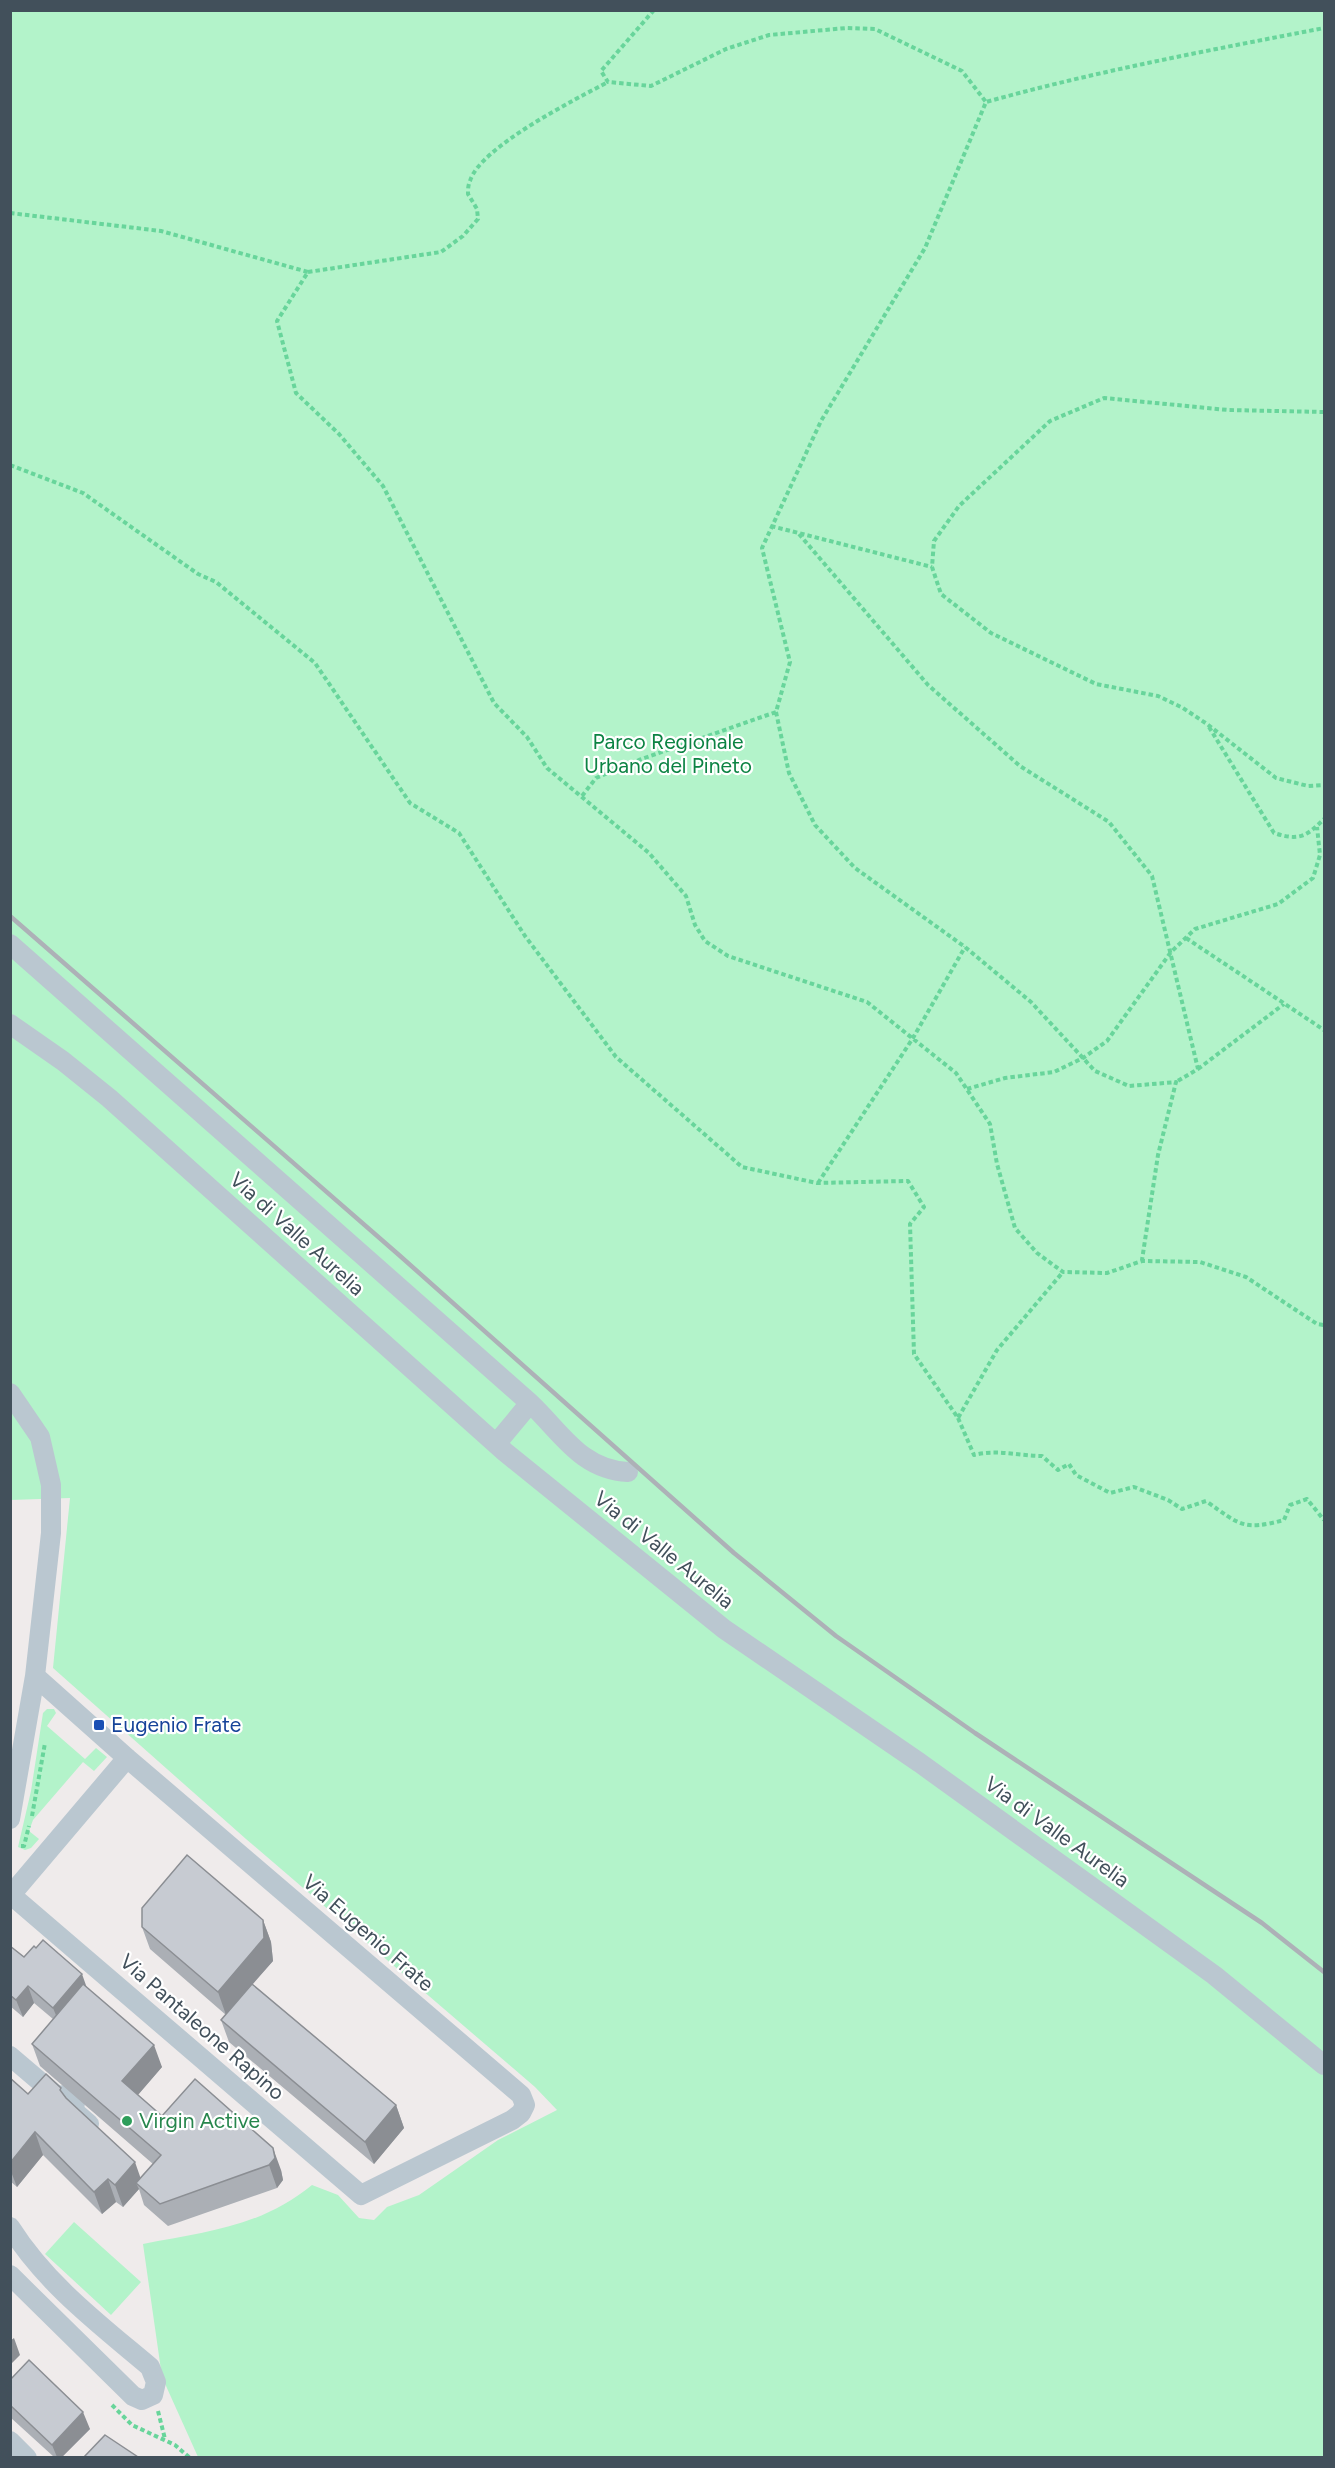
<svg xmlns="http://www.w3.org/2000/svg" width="1335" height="2468" font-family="Figtree,sans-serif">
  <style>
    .green { fill: #b3f3ca }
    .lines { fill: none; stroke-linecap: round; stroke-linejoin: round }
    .path { stroke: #68d59b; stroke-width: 4; stroke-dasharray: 4.5 3; stroke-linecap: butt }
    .minor { stroke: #bac7d0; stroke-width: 20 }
    .rail { stroke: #adb1b7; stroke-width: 4.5 }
    .wall { fill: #abafb5 }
    .shaded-wall { fill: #8b8e93 }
    .building { fill: #c7cbd2; stroke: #8b8e93; stroke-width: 1.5 }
    .transit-dot { fill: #1a4fb4; stroke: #fff; stroke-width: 2 }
    .leisure-dot { fill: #2e9e5b; stroke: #fff; stroke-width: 2 }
    .labels { text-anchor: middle; stroke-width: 4.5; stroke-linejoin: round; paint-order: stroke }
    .park-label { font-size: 21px; fill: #0c8343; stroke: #fff }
    .street-label { font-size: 21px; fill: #42505b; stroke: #fff }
    .transit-label { font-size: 21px; fill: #164399; stroke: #fff; text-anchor: start }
    .leisure-label { font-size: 21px; fill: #27864d; stroke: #fff; text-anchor: start }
  </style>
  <rect width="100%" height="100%" fill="#efebeb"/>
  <path class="green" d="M 10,11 L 1324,11 L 1324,2457 L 198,2457 L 162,2377 L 143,2244 C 205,2232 261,2227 312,2185 L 338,2195 L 359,2218 L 374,2220 L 387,2207 L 419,2195 L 498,2140 L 557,2110 L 535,2087 L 246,1839 L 53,1668 L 70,1498 L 10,1500 Z
    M 47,1709 L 54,1709 L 56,1713 L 47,1726 L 85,1759 L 96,1748 L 107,1757 L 94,1771 L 83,1762 L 33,1820 L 29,1831 L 39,1839 L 31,1848 L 25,1850 L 18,1847 L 31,1791 L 43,1713 Z
    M 74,2222 L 141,2282 L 111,2315 L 45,2254 Z"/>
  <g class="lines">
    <path class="path" d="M 654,10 L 601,71 L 608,82 L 651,86 L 726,49 L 769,35 L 847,28 L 875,29 L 962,71 L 986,102
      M 10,213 L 161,231 L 308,272 L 277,321 L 296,393 L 339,434 L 383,486 L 494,703 L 527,737 L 547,768 L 649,853 L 686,896 L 695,925 L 705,941 L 728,956 L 867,1002 L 956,1073 L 990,1124 L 997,1164 L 1015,1228 L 1037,1253 L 1063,1272 L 1107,1273 L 1142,1261 L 1200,1262 L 1246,1277 L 1317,1324 L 1324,1325
      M 308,272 L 441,252 L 463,236 L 478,219 L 477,209 L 468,194 C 468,190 468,185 470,181 C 480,147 576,99 608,82
      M 1324,412 L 1228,410 L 1104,398 L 1050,421 L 959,506 L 934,541 L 932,567 L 941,594 L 991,633 L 1096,684 L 1158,696 L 1183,708 L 1207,724 L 1276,778 L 1308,786 L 1324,785
      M 10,465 L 83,493 L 198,574 L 216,582 L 315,663 L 410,803 L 459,833 L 525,936 L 616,1057 L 742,1167 L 817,1183 L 908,1181 L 924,1207 L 910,1224 L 914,1354 L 958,1418 L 997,1350 L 1063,1272
      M 771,526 L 932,567
      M 799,534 L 928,685 L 1020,766 L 1109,822 L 1152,876 L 1198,1069 L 1176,1082
      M 776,712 L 789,773 L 815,825 L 855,868 L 965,947 L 1031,1002 L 1095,1071 L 1129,1086 L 1176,1082 L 1158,1155 L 1142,1260
      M 1209,727 L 1274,833 C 1299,841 1306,837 1324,819
      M 582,796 L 596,778 L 639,760 L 776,712 L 790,662 L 762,548 L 821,421 L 925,248 L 986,102 C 1097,71 1211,50 1324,28
      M 1186,938 L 1324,1030
      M 1198,1069 L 1284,1004
      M 967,1089 L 1005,1078 L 1054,1072 L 1083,1058 L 1107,1041 L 1171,952 L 1195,929 L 1278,904 L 1313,878 L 1320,855 L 1317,827
      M 818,1183 L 913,1038 L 965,947
      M 958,1418 L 974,1455 C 997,1449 1019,1456 1042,1456 L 1058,1470 L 1069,1464 L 1076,1475 L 1110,1493 L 1134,1487 L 1168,1500 L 1182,1509 L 1206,1501 C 1240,1525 1243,1531 1284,1520 L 1290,1505 L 1307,1499 L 1324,1520
      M 32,1816 L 45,1743
      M 21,1846 L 24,1846 L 29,1826
      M 112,2405 L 132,2425 L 175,2445 L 190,2458
      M 158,2411 L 165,2439"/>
    <path class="minor" d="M 10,944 L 530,1403 L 496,1444
      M 10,1024 L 63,1061 L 109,1098 L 505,1452 L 724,1629 L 920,1763 L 1214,1975 L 1324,2065
      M 10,1393 L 40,1437 L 51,1485 L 51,1533 L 35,1676 L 10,1819
      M 530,1403 C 561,1432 581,1470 628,1472
      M 10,1894 L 361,2195 L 512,2120 L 521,2113 L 525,2105 L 521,2095 L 127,1758 L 35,1676
      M 10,1896 L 127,1758
      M 10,2056 L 57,2096 L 66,2095 L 75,2102 L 74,2111 L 89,2124
      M 10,2227 C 46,2284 99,2324 150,2367 L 156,2382 L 153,2395 L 142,2400 L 133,2396 L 10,2275
      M 10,2441 L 27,2458"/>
    <path class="rail" d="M 10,916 L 399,1255 L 734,1553 L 836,1636 L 975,1733 L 1262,1923 L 1324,1972"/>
  </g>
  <path class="wall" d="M 263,1920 L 271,1942 L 273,1961 L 252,1984 L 396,2105 L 404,2128 L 374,2164 L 229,2042 L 221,2020 L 226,2015 L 150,1949 L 142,1927 Z
    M 10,1946 L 24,1957 L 87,1988 L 162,2067 L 138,2095 L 162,2116 L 281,2170 L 283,2180 L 277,2188 L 168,2226 L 144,2205 L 139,2189 L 123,2207 L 116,2202 L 102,2214 L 43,2155 L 17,2187 L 10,2181 L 10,2078 L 28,2094 L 64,2095 L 140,2178 L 153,2164 L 40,2066 L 32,2044 L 53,2019 L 34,2003 L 23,2017 L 10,2006 Z
    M 10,2380 L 90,2429 L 62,2457 L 54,2457 L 10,2417 Z"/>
  <path class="shaded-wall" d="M 263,1920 L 271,1942 L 273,1961 L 226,2015 L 218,1992 Z
    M 82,1974 L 88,1991 L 60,2025 L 53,2008 Z
    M 28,1986 L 34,2003 L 23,2017 L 16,2000 Z
    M 154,2045 L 162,2067 L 130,2104 L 122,2081 Z
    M 396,2105 L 404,2128 L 374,2164 L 365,2142 Z
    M 35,2132 L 43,2155 L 17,2187 L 10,2169 L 10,2163 Z
    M 273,2148 L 281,2170 L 283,2180 L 277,2188 L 269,2165 Z
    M 135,2162 L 143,2185 L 136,2183 L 139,2189 L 123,2207 L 115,2185 Z
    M 108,2179 L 116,2202 L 102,2214 L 94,2192 Z
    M 14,2338 L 20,2355 L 10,2365 L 10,2341 Z
    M 83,2412 L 90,2429 L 62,2457 L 57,2457 L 52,2445 Z"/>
  <path class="building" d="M 187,1855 L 263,1920 L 264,1938 L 218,1992 L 142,1927 L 142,1908 Z
    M 43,1940 L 82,1974 L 53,2008 L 28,1986 L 16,2000 L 10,1995 L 10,1946 L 24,1957 L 34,1946 L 36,1948 Z
    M 83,1984 L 154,2045 L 122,2081 L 162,2116 L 195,2079 L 273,2148 L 275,2158 L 269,2165 L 160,2204 L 136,2183 L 161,2155 L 32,2044 Z
    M 252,1984 L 396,2105 L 365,2142 L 221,2020 Z
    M 46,2074 L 61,2088 L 60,2090 L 66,2098 L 135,2162 L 115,2185 L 108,2179 L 94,2192 L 35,2132 L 10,2163 L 10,2078 L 28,2094 Z
    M 29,2360 L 83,2412 L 52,2445 L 10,2405 L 10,2380 Z
    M 105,2435 L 138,2457 L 84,2457 Z"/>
  <rect class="transit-dot" x="93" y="1719" width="12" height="12" rx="3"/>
  <circle class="leisure-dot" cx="127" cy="2121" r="6"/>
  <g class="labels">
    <g class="park-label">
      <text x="668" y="749">Parco Regionale<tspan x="668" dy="24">Urbano del Pineto</tspan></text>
    </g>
    <g class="street-label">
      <text transform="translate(297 1234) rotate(42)" y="7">Via di Valle Aurelia</text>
      <text transform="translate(664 1550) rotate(39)" y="7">Via di Valle Aurelia</text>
      <text transform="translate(1057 1832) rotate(36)" y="7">Via di Valle Aurelia</text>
      <text transform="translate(368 1933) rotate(41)" y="7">Via Eugenio Frate</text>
      <text transform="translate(202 2027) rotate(41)" y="7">Via Pantaleone Rapino</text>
    </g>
    <g class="transit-label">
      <text x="111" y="1732">Eugenio Frate</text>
    </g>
    <g class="leisure-label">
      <text x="139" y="2128">Virgin Active</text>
    </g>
  </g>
  <rect width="1335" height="2468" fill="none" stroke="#42505b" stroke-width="24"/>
</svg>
